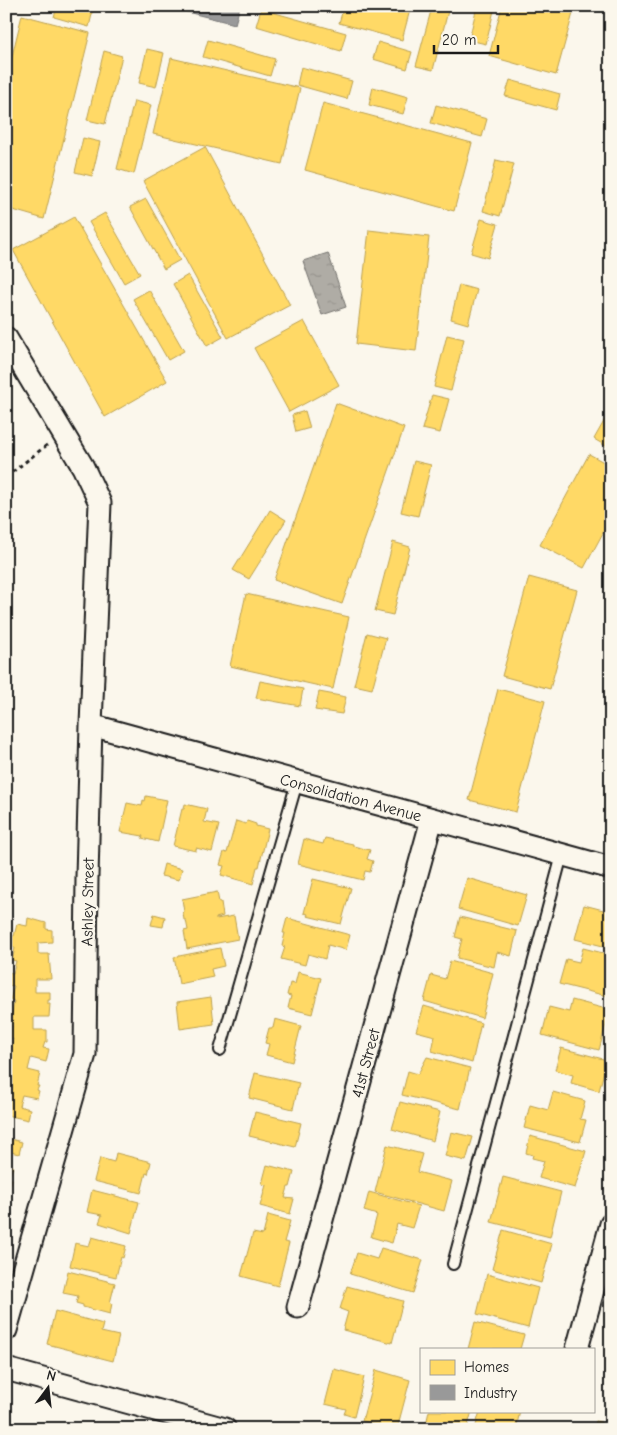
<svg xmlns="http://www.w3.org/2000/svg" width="617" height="1435" font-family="'Comic Neue',sans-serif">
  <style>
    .water { fill: url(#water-ripples); stroke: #74726e }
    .homes { fill: #ffd966; stroke: #bba050 }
    .industry { fill: #999; stroke: #747474 }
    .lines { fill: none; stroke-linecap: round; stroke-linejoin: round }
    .lane-casing { stroke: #1c1c1c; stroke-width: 14 }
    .street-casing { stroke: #1c1c1c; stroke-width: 25 }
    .path { stroke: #1c1c1c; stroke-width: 3; stroke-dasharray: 4 4; stroke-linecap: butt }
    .lane { stroke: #fbf7ec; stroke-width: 10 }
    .street { stroke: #fbf7ec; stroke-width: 21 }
    .labels { text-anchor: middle; stroke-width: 5; stroke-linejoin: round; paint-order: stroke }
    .street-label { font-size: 16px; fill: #1c1c1c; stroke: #fbf7ec }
  </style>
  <defs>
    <pattern id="water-ripples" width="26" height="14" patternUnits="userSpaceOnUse" patternTransform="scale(1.25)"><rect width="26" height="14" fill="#afaca5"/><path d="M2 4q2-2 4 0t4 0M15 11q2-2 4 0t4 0" fill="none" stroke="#96938d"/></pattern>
  </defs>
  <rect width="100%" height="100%" fill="#fbf7ec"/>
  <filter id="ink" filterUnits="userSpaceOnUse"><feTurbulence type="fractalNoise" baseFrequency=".02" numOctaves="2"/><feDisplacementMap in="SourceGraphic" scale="10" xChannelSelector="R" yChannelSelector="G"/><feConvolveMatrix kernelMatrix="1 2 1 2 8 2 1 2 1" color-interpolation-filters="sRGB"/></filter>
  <g filter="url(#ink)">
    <path class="water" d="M 328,253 L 346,307 L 322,315 L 303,261 Z"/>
    <path class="homes" d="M 57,6 L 81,6 L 93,10 L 89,27 L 54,17 Z
      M 344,6 L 411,6 L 402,40 L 339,23 Z
      M 477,6 L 495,6 L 486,44 L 469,40 Z
      M 502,6 L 575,6 L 556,75 L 489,56 Z
      M 432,7 L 448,11 L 433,70 L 416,66 Z
      M 261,9 L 346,33 L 341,51 L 256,26 Z
      M 22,15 L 90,33 L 44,219 L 6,208 L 6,81 Z
      M 208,40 L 275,59 L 270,76 L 203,57 Z
      M 378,42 L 412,52 L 407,69 L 373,59 Z
      M 147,49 L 164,53 L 156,87 L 139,83 Z
      M 104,51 L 122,56 L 105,124 L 87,120 Z
      M 171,58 L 300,88 L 282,164 L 153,134 Z
      M 301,67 L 352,81 L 347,99 L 297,85 Z
      M 510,80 L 560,94 L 556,110 L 505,96 Z
      M 373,87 L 408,97 L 403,114 L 369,105 Z
      M 134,101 L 151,105 L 134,174 L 117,169 Z
      M 323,103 L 472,143 L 454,211 L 305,170 Z
      M 436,105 L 487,119 L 482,137 L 431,123 Z
      M 83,138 L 100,142 L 92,176 L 75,172 Z
      M 205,147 L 290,305 L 228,338 L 143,181 Z
      M 496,160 L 514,164 L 500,216 L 483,211 Z
      M 146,199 L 180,260 L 164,269 L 130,207 Z
      M 105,213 L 140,274 L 124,283 L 89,222 Z
      M 74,217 L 167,381 L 105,417 L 13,250 Z
      M 481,219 L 498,224 L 488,258 L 471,253 Z
      M 369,230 L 429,237 L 416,351 L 356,344 Z
      M 188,275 L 223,337 L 207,346 L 173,284 Z
      M 459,285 L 477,290 L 468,324 L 451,319 Z
      M 149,290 L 184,351 L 168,360 L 133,299 Z
      M 304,321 L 339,385 L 289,412 L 254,348 Z
      M 447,335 L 464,339 L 451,391 L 434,387 Z
      M 432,395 L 449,399 L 440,433 L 422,429 Z
      M 336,403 L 404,428 L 342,604 L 274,580 Z
      M 611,409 L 611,449 L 594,439 Z
      M 305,411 L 310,428 L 296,432 L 292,415 Z
      M 589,454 L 611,466 L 611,518 L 584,568 L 540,545 Z
      M 414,461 L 431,465 L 418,516 L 401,512 Z
      M 270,510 L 286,520 L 249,579 L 233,570 Z
      M 393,542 L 410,547 L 393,615 L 375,611 Z
      M 529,577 L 577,590 L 550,689 L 502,676 Z
      M 246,594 L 349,617 L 333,689 L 230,666 Z
      M 367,633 L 386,638 L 372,689 L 354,685 Z
      M 260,681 L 303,689 L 300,706 L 256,698 Z
      M 498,689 L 545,701 L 516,812 L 469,800 Z
      M 319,692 L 346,697 L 342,714 L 315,710 Z
      M 146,796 L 167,800 L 158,842 L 142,838 L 143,836 L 120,832 L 127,803 L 142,806 L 143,800 L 145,801 Z
      M 185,804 L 207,809 L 204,822 L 219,825 L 212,852 L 196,848 L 196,851 L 173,846 L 182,809 L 184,809 Z
      M 236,821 L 246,824 L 247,821 L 256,824 L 256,826 L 268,829 L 259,867 L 257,867 L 253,884 L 221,875 L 224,866 L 220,865 L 224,852 L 227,853 Z
      M 325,838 L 353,844 L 353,846 L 370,850 L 367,859 L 373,861 L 370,872 L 365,871 L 363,880 L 298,864 L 304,839 L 323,844 Z
      M 164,864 L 182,869 L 179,880 L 161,876 Z
      M 467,878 L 527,895 L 518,926 L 458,909 Z
      M 313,879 L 351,888 L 341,924 L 307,916 L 308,914 L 304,913 Z
      M 217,892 L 219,902 L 221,902 L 223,916 L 216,918 L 216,919 L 234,916 L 238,939 L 187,949 L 184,931 L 188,930 L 186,920 L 184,920 L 183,913 L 184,912 L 182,899 Z
      M 584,905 L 611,912 L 611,948 L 575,939 Z
      M 154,914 L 165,917 L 163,927 L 151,925 Z
      M 460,917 L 517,931 L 511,956 L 497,952 L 494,967 L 457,958 L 462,939 L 455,937 Z
      M 28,918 L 46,923 L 46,929 L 52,930 L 52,942 L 38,943 L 38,954 L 49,954 L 51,979 L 35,979 L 35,992 L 50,992 L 50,1000 L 48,1000 L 48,1004 L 50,1004 L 49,1017 L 34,1017 L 34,1030 L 47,1030 L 47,1042 L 45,1042 L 43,1048 L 49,1049 L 46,1062 L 31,1058 L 28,1070 L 40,1073 L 37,1086 L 39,1086 L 37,1090 L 39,1091 L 37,1098 L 22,1095 L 19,1106 L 30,1109 L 28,1120 L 6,1115 L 6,1050 L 10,1051 L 13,1039 L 9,1038 L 12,1026 L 6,1025 L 6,1011 L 12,1013 L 14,1001 L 10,1000 L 14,986 L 6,985 L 6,972 L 13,973 L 16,961 L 12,960 L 15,948 L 6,946 L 6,934 L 14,936 L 17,924 L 27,926 Z
      M 287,918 L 350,935 L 346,950 L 328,945 L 325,959 L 308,954 L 305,965 L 281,959 L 285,947 L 282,946 L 285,933 L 283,933 Z
      M 220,948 L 224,966 L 211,969 L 213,977 L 179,984 L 174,957 Z
      M 583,948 L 611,955 L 611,997 L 559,984 L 566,959 L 579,962 Z
      M 450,961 L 493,973 L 482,1018 L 424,1001 L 431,975 L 445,979 Z
      M 298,972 L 321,978 L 312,1014 L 288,1008 L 291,996 L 287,995 L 290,983 L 295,984 Z
      M 211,997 L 214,1024 L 180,1029 L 177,1002 Z
      M 572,1000 L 610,1010 L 599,1050 L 542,1035 L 549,1007 L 569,1012 Z
      M 424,1006 L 481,1023 L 472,1063 L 432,1051 L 435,1036 L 416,1031 Z
      M 275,1019 L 301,1026 L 292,1062 L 266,1055 L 269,1044 L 265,1043 L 269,1028 L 273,1028 Z
      M 561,1048 L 607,1060 L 599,1091 L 571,1083 L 573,1075 L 555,1070 Z
      M 427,1057 L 470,1068 L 460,1109 L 402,1095 L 408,1071 L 418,1074 Z
      M 255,1073 L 299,1083 L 293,1109 L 249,1098 Z
      M 553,1092 L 585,1101 L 580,1119 L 586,1120 L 580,1142 L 524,1128 L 530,1105 L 548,1110 Z
      M 400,1102 L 440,1112 L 433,1141 L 392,1129 Z
      M 255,1112 L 301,1123 L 295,1147 L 249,1136 Z
      M 451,1132 L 473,1137 L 466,1161 L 445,1156 Z
      M 530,1136 L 586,1151 L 575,1188 L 539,1178 L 544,1161 L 532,1158 L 533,1155 L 526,1153 Z
      M 6,1138 L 22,1142 L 19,1154 L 6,1151 Z
      M 387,1145 L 422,1154 L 417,1172 L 452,1181 L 444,1211 L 375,1192 Z
      M 116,1153 L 151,1162 L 148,1174 L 146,1173 L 141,1193 L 94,1181 L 100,1158 L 114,1162 Z
      M 6,1165 L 13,1166 L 9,1179 L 12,1179 L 9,1191 L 6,1191 Z
      M 267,1165 L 294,1172 L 290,1187 L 288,1187 L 285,1198 L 294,1199 L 290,1214 L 260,1206 L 266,1185 L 262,1184 Z
      M 503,1177 L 561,1192 L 550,1237 L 491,1222 Z
      M 92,1190 L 139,1202 L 131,1233 L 99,1223 L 102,1215 L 87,1212 Z
      M 369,1192 L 419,1206 L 412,1228 L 397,1224 L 392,1243 L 371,1237 L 377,1215 L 364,1211 Z
      M 268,1215 L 290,1221 L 284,1242 L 289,1243 L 278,1286 L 241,1276 L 253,1233 L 263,1235 Z
      M 503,1230 L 552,1244 L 541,1283 L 492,1269 Z
      M 92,1237 L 126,1246 L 123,1258 L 121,1257 L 116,1277 L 70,1266 L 75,1243 L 89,1246 Z
      M 381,1248 L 423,1260 L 413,1293 L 350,1274 L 357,1253 L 377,1259 Z
      M 68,1271 L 115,1283 L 110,1303 L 112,1303 L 110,1314 L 83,1307 L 83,1305 L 76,1303 L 78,1296 L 63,1293 Z
      M 487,1274 L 538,1288 L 528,1328 L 477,1314 Z
      M 347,1286 L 403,1301 L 392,1343 L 343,1330 L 348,1312 L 340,1309 Z
      M 55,1311 L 103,1324 L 101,1332 L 119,1336 L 113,1361 L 47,1344 Z
      M 475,1322 L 524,1335 L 520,1349 L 468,1349 Z
      M 334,1369 L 364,1377 L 354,1417 L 344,1414 L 346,1409 L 325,1404 Z
      M 376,1370 L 410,1380 L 397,1429 L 392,1429 L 362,1421 Z
      M 429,1411 L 472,1411 L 467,1429 L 425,1429 Z
      M 480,1411 L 520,1411 L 516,1429 L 475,1429 Z
      M 596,1421 L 611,1425 L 611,1429 L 593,1429 Z"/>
    <path class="industry" d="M 185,6 L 240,6 L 235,24 L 183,11 Z"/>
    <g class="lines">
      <g class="lane-casing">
        <path id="lane" d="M 220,1050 L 297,782
          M 453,1264 L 562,855"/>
      </g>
      <g class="street-casing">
        <path id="street" d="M 6,338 L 83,467 L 100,503 L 91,725 L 87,877 L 85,1054 L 6,1330
          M 91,725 L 611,868
          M 298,1307 L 432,819
          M 577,1349 L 611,1224
          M 6,1369 L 225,1429"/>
      </g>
      <path class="path" d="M 6,477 L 47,445"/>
      <use href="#lane" class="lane"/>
      <use href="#street" class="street"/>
    </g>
  </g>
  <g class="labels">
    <g class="street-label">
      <text transform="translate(351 797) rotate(15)" y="6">Consolidation Avenue</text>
      <text transform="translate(87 902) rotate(-89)" y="6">Ashley Street</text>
      <text transform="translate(365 1063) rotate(-75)" y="6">41st Street</text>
    </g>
  </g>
  <rect width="617" height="1435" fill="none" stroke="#fbf7ec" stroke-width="25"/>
  <rect x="12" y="12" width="592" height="1410" fill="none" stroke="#1c1c1c" stroke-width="2" filter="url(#ink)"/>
  <rect x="420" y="1348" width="175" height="65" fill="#fbf7ec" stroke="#a29f99"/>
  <rect x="430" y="1360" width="25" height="15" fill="#ffd966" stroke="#a29f99"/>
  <text x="464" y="1372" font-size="15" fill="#1c1c1c">Homes</text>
  <rect x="430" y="1385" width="25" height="15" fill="#999999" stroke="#a29f99"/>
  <text x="464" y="1398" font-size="15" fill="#1c1c1c">Industry</text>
  <g transform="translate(48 1388) rotate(15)" stroke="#fbf7ec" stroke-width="4" paint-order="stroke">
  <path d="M0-4L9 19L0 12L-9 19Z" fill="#1c1c1c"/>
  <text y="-8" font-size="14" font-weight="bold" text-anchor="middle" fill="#1c1c1c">N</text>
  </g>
  <path d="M434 45v8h64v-8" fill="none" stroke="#1c1c1c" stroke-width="2.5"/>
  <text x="442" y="45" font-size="15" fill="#1c1c1c" stroke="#fbf7ec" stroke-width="4" paint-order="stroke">20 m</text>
</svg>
